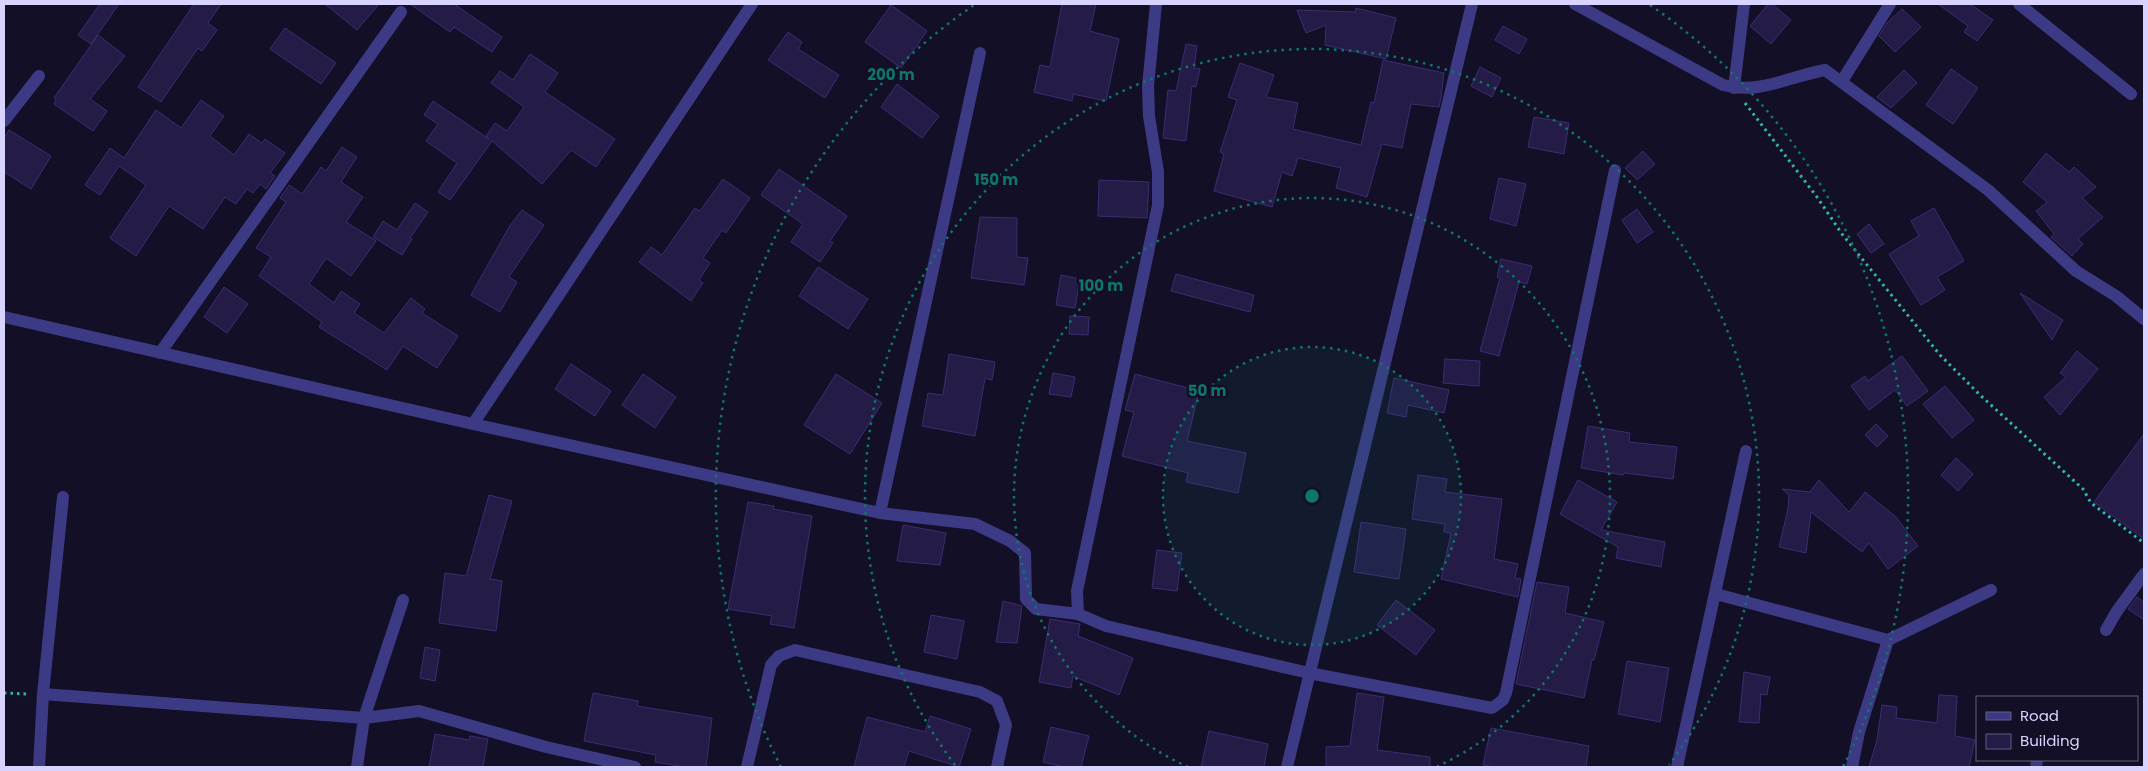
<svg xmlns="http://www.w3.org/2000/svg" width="2148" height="771" font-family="Poppins,sans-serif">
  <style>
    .building { fill: #241b47; stroke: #3b2d73 }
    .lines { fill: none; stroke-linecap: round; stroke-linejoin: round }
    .path { stroke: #2fb8b0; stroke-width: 3; stroke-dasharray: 2.5 4; stroke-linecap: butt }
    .street { stroke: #3d3a85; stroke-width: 12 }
    .ring { fill: none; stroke: #0f766e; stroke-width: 2.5; stroke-dasharray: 2.5 5 }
    .centre { fill: #0f766e; stroke: #130f26; stroke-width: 2.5 }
    .ring-label { font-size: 15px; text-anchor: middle; font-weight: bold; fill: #0f766e; stroke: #130f26; stroke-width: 5; stroke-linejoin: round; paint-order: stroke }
  </style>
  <rect width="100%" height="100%" fill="#130f26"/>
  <path class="building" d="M 100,4 L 119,4 L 91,44 L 78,35 Z
    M 194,4 L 221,4 L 208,23 L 217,30 L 202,51 L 198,48 L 161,102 L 138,87 Z
    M 325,4 L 379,4 L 357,30 Z
    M 410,4 L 454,4 L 502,37 L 492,52 L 454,27 L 450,32 Z
    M 1062,4 L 1096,4 L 1090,31 L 1119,39 L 1106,101 L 1073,94 L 1072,101 L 1034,92 L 1040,65 L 1050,67 Z
    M 1768,4 L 1772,4 L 1791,20 L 1771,44 L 1750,26 Z
    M 1938,4 L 1970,4 L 1993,20 L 1977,41 L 1964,32 L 1968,26 Z
    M 891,5 L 927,31 L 901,68 L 865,42 Z
    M 1356,8 L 1396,18 L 1386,59 L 1325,45 L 1326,25 L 1306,33 L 1297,10 L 1355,12 Z
    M 1902,9 L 1921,27 L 1895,52 L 1879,36 L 1887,23 Z
    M 1503,26 L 1527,39 L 1519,54 L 1495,40 Z
    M 285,28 L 336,63 L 321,84 L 270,49 Z
    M 788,32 L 802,42 L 798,49 L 839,75 L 825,98 L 768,60 Z
    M 98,35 L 125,56 L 90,99 L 107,111 L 93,131 L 54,104 L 56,100 L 54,98 Z
    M 1186,44 L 1197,46 L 1194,68 L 1200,69 L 1196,87 L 1192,86 L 1186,141 L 1163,138 L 1168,90 L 1176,91 Z
    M 530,54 L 558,73 L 545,92 L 615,139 L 596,167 L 571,150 L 542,184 L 492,141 L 450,200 L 438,192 L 457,163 L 426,141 L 438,124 L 424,115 L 433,101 L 489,139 L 486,136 L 495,123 L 507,131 L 524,107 L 491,83 L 500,71 L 513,80 Z
    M 1383,60 L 1444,73 L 1441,97 L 1439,107 L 1411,104 L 1402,148 L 1382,144 L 1367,197 L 1336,188 L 1341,168 L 1298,158 L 1292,176 L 1282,172 L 1272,207 L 1214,191 L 1224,154 L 1220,152 L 1237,100 L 1228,97 L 1240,63 L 1274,75 L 1266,97 L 1298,103 L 1293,129 L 1361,145 L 1371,102 L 1374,103 Z
    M 1480,67 L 1501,78 L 1492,97 L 1471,86 Z
    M 1951,69 L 1978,88 L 1953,124 L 1926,105 Z
    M 1904,70 L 1917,83 L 1891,108 L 1877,97 Z
    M 897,84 L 939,116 L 922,138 L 881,107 Z
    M 201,100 L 224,116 L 210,136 L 234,155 L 249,134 L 262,143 L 265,139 L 285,153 L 270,173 L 275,176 L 266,189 L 260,184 L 253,193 L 247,189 L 236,204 L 225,197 L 203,229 L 169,206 L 136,256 L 110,238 L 146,185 L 119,166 L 100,195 L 85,185 L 110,148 L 124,158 L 156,110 L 181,128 Z
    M 1534,117 L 1569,123 L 1564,154 L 1528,147 Z
    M 9,130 L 51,156 L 31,189 L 4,172 L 4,138 Z
    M 342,147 L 357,157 L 341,182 L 363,197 L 346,222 L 376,241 L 351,276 L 326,258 L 309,284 L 334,303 L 341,291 L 360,304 L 354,313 L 384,333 L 411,298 L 425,309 L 422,313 L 458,336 L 437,368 L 403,346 L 387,370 L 319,327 L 322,322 L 259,276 L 271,257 L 256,248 L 286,202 L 280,198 L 289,185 L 302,194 L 321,167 L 326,171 Z
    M 1643,151 L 1655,164 L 1637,180 L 1625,168 Z
    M 2046,153 L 2069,172 L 2074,167 L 2096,187 L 2082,198 L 2103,217 L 2078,239 L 2083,244 L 2072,256 L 2051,237 L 2054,234 L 2036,211 L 2047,202 L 2023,182 Z
    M 779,169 L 847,216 L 830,241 L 833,243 L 820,262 L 791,242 L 803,224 L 761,195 Z
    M 1499,178 L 1526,184 L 1516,226 L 1490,219 Z
    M 723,179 L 750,198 L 726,233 L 722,230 L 703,258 L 710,263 L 699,280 L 703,283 L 691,301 L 639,262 L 651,247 L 662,255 L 695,208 L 700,211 Z
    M 1099,180 L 1149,182 L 1147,218 L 1098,216 Z
    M 415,203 L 428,212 L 410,238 L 412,239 L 402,255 L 373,237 L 383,221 L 397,230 Z
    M 1934,208 L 1964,261 L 1937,277 L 1945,290 L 1921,305 L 1889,254 L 1919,236 L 1911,221 Z
    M 1637,209 L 1653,232 L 1637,243 L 1622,220 Z
    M 522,210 L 544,225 L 509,277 L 517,282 L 500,312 L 471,295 L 509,227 Z
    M 980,217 L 1017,218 L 1017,257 L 1028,258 L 1024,285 L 971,278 Z
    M 1869,224 L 1884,244 L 1871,253 L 1857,234 Z
    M 1501,259 L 1532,266 L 1527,284 L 1519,282 L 1499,356 L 1480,351 L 1500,278 L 1497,277 Z
    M 818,267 L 868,299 L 848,329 L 799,296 Z
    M 1176,274 L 1254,295 L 1250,312 L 1171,291 Z
    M 1061,275 L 1080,279 L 1075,308 L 1056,305 Z
    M 224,287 L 248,304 L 227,333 L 204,317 Z
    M 2020,293 L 2063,320 L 2052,340 Z
    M 1070,316 L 1089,317 L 1088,335 L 1069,334 Z
    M 2077,351 L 2098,369 L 2060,415 L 2044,397 L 2066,377 L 2060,373 Z
    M 949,354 L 995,362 L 992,380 L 985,378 L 975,436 L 922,426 L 928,393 L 943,395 Z
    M 1902,356 L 1928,391 L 1907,406 L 1895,390 L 1869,410 L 1851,386 L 1865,376 L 1868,381 Z
    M 1445,359 L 1480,361 L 1479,386 L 1443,383 Z
    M 571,364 L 611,391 L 595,416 L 555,389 Z
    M 1053,373 L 1075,377 L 1071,397 L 1049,394 Z
    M 643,374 L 676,397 L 655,428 L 622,405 Z
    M 836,374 L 882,403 L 850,454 L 804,425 Z
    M 1135,374 L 1199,391 L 1187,441 L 1246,453 L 1238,493 L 1186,482 L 1188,473 L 1122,456 L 1134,412 L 1125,410 Z
    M 1394,378 L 1449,390 L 1444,413 L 1408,405 L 1406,417 L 1387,413 Z
    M 1945,386 L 1974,420 L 1952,438 L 1923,404 Z
    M 1876,424 L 1888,436 L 1877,447 L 1865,435 Z
    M 1588,426 L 1630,433 L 1629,442 L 1677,447 L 1673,479 L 1624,473 L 1623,475 L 1581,468 Z
    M 2144,434 L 2144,539 L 2094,502 Z
    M 1956,458 L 1973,474 L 1958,491 L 1941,475 Z
    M 1418,475 L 1447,479 L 1445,492 L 1502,499 L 1494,559 L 1518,564 L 1515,578 L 1521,579 L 1518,597 L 1441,579 L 1451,533 L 1444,532 L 1445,524 L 1412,519 Z
    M 1578,480 L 1617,502 L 1601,530 L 1665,542 L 1661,567 L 1616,558 L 1618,547 L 1560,514 Z
    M 1819,480 L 1849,512 L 1865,492 L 1896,517 L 1918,546 L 1888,569 L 1869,543 L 1862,552 L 1811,512 L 1806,553 L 1779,547 L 1788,509 L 1789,495 L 1782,489 L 1810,492 Z
    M 489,495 L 512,501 L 490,579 L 502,581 L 496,631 L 439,623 L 445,573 L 466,576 Z
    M 748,502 L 774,506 L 773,509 L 812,516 L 794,628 L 770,624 L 772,616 L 728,609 Z
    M 1361,522 L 1406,529 L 1399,579 L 1354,572 Z
    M 903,525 L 946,533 L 940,565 L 897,561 Z
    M 1157,550 L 1182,553 L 1177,591 L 1152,588 Z
    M 1537,582 L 1569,587 L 1565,613 L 1604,622 L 1594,660 L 1592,660 L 1584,698 L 1516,684 Z
    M 2137,597 L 2144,602 L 2144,620 L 2128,609 Z
    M 1396,600 L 1435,630 L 1416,655 L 1377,625 Z
    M 1003,601 L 1022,606 L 1017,643 L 996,642 Z
    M 931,615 L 964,621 L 957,659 L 924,652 Z
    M 1050,619 L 1080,624 L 1078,636 L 1133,658 L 1119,695 L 1073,676 L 1071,688 L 1039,682 Z
    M 425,647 L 440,650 L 435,681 L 420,678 Z
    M 1627,661 L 1669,668 L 1660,722 L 1618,714 Z
    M 1744,672 L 1770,677 L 1767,695 L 1761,694 L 1759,723 L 1739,722 Z
    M 593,693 L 638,701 L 637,706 L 712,718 L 706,767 L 685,767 L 655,762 L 656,755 L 584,741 Z
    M 1357,693 L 1384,697 L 1377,750 L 1430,757 L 1430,767 L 1326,767 L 1326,747 L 1350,746 Z
    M 1939,695 L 1957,696 L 1955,736 L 1975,740 L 1969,767 L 1869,767 L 1877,740 L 1882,705 L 1897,707 L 1896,718 L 1937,723 Z
    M 930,716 L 971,729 L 959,767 L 909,751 L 904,767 L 854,767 L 867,717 L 925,732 Z
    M 1051,727 L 1089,736 L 1081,767 L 1064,767 L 1043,762 Z
    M 1491,728 L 1589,746 L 1586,767 L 1495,767 L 1483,765 Z
    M 1209,731 L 1268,744 L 1264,767 L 1201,767 Z
    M 435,734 L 469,740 L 470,736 L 488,739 L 483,767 L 429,767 Z"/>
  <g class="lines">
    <path class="path" d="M 1745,103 L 1817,197 L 1842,234 L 1940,355 L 1980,395 L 2083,489 L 2091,503 L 2144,543
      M 4,693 L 28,694"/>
    <path class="street" d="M 1575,4 L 1723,85 C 1758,95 1791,76 1825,70 L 1988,190 L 2076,271 L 2116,296 L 2144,319
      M 2019,4 L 2131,94
      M 1842,81 L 1890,4
      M 1734,88 L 1744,4
      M 4,121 L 39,76
      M 4,317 L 473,424 L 880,513 L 975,524 L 1010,541 L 1025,553 L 1026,599 L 1036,609 L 1078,614 L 1106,626 L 1309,673 L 1492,708 L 1503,700 L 1506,693 L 1615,170
      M 160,353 L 401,12
      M 473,424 L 752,4
      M 880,513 L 980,53
      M 1716,594 L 1888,640
      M 1078,614 L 1077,591 L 1158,205 L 1158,172 L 1149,116 L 1148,86 L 1156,4
      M 2106,630 L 2117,611 L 2144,574
      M 43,694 L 364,718 L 419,711 L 546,747 L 635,767
      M 39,767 L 43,694 L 63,497
      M 357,767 L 364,718 L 403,600
      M 747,767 L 771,665 L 779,656 L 795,650 L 980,692 L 997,701 L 1006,725 L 997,767
      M 1287,767 L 1472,4
      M 1677,767 L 1746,451
      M 1852,767 L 1859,732 L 1888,640 L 1991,590
      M 2036,767 L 2037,760"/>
  </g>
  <circle cx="1312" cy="496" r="149" fill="#0f766e" fill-opacity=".12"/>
  <g class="ring">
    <circle cx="1312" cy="496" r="149"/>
    <path d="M1188 767A298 298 0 1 1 1436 767"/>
    <path d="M955 765A447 447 0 1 1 1669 765"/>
    <path d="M781 767A596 596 0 0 1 974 5M1650 5A596 596 0 0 1 1843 767"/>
  </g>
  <circle cx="1312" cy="496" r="8" class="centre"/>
  <g class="ring-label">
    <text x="891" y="80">200 m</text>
    <text x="996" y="185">150 m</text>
    <text x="1101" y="291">100 m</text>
    <text x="1207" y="396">50 m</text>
  </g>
  <rect width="2148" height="771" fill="none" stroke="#d9d4ff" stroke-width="10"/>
  <rect x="1976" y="696" width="162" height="65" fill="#130f26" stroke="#625e7d"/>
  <rect x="1986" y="712" width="25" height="8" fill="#3d3a85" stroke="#625e7d"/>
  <text x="2020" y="721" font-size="15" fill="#d9d4ff">Road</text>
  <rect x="1986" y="734" width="25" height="15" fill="#241b47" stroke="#625e7d"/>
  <text x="2020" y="746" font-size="15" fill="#d9d4ff">Building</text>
</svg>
